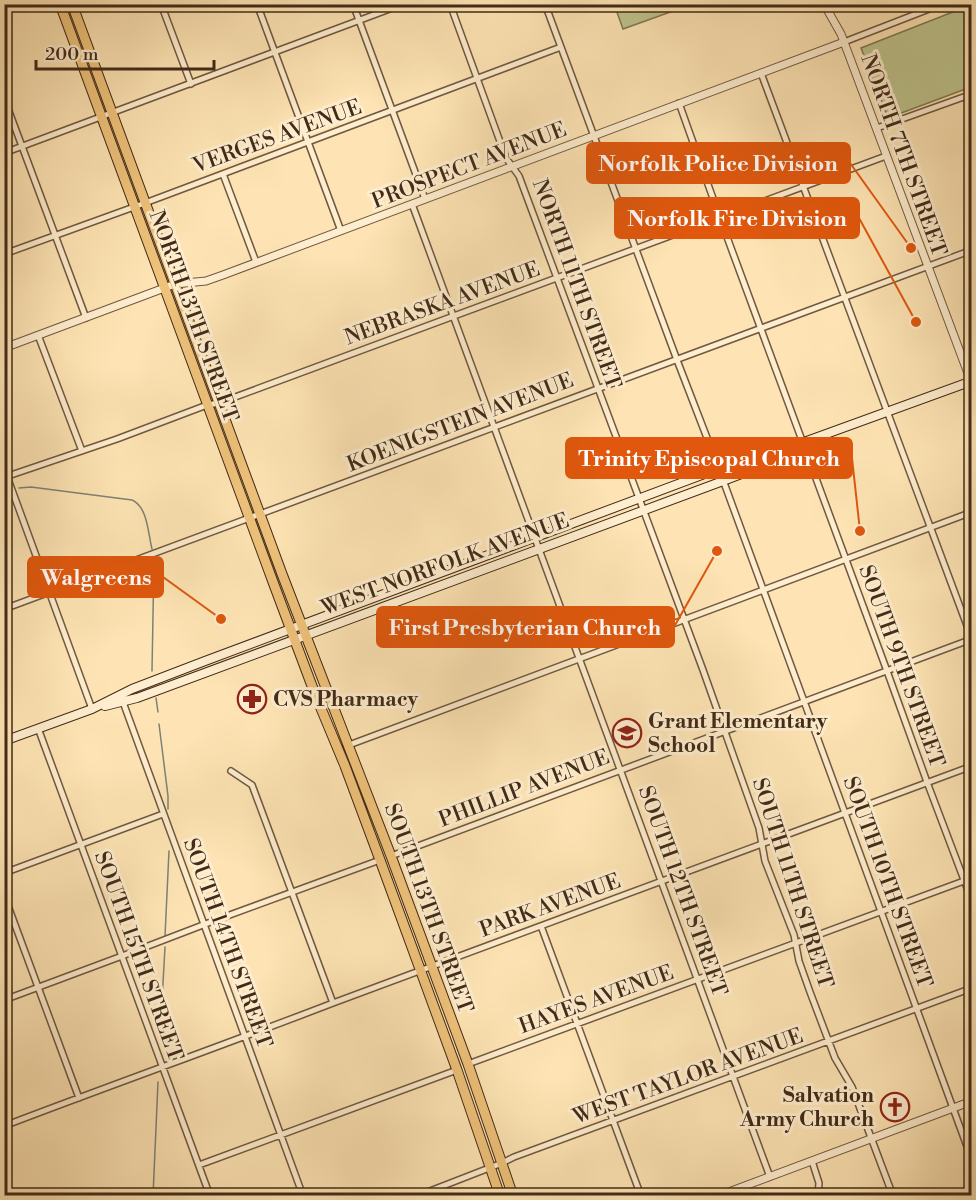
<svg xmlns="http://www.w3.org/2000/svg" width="976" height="1200" font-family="'Libre Bodoni',serif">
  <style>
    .green { fill: #bec48e; stroke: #807854; stroke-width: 1.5 }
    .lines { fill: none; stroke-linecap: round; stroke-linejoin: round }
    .stream { stroke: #7c8278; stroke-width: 1.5 }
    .minor-casing { stroke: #705940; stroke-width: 8 }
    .tertiary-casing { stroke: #705940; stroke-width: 9 }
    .secondary-casing { stroke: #412b19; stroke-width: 10 }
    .trunk-casing { stroke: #412b19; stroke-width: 11 }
    .minor { stroke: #feedce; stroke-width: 5 }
    .tertiary { stroke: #feedce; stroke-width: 7 }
    .secondary { stroke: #feedce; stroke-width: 8 }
    .trunk { stroke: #efc27a; stroke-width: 9 }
    .labels { text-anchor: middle; stroke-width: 6; stroke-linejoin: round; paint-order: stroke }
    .street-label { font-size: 21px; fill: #412b19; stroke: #feedce }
    .poi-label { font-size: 21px; font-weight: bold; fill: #412b19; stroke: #feedce; text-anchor: start }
    .leader { fill: none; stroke: #e0570d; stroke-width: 2 }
    .callout-dot { fill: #e0570d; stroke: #feedce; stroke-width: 2 }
    .callout { fill: #e0570d; stroke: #e0570d; stroke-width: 2 }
    .callout-label { font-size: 22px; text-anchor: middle; font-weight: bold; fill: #fff }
  </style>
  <rect width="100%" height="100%" fill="#fee4b4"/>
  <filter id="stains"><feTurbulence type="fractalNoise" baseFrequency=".00333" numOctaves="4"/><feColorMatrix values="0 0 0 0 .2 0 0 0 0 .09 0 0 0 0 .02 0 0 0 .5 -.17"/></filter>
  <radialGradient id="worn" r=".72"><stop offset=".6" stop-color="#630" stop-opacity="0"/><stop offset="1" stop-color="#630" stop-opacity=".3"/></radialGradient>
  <path class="green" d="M 614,4 L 690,4 L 690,5 L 623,29 Z
    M 968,6 L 972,19 L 971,87 L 888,118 L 861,48 Z"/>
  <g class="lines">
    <path class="stream" d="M 4,487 L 5,487
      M 19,488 L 31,487 L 132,500 C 148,507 148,534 152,549
      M 152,671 L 154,559
      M 156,698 L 158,712
      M 159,724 L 168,796 L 168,809
      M 165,936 L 169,851
      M 160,1037 L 165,947
      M 153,1196 L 158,1082"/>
    <g class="minor-casing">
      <path id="minor" d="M 161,4 L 191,84
        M 257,4 L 341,231
        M 353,4 L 425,199
        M 450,4 L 506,158 L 519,176 L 703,670 L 759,828 L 765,861 L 794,935 L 799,961 L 810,992 L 835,1058 L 852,1087 L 893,1196
        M 545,4 L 677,360 L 719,469 L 972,1160
        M 971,4 L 972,6
        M 844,42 L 942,4
        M 761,73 L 972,639
        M 4,98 L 86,318
        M 679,103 L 720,218 L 887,671 L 927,782 L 972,901
        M 877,128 L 972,94
        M 4,153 L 403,4
        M 223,174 L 256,262
        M 412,204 L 770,1177
        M 4,254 L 145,203 L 561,47
        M 38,335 L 82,451
        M 4,468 L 92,709
        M 8,476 L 117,439 L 207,405 L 219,403 L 886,156
        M 4,609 L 972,250
        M 123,702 L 303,1196
        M 38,728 L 210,1196
        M 349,745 L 972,512
        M 231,771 L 252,785 L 333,1003
        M 391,856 L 972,639
        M 4,873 L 163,814
        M 4,895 L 79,1098
        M 541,926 L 641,1196
        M 4,1000 L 122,956 L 216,920 L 380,860
        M 468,1064 L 972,878
        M 4,1126 C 114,1084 224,1045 333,1003 L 972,766
        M 812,1161 L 819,1183 L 818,1196
        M 199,1165 L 457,1070
        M 417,1196 L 502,1163 L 514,1157 L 972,988"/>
    </g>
    <g class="tertiary-casing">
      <path id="tertiary" d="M 824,4 L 841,34 L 972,384
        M 4,348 L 175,284 L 206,281 L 223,275 L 844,42
        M 718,1196 L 972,1101"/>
    </g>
    <g class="secondary-casing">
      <path id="secondary" d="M 105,706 L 137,698 L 723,481 L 794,454 L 804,442
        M 4,741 L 92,709 L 132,689 L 205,661 L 790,442 L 804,442 L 972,381"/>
    </g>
    <g class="trunk-casing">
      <path id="trunk" d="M 60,4 L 273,582 L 315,694 L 345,766 L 380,860 L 457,1070 L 500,1196
        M 72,4 L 282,574 L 391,856 L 468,1064 L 513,1196"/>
    </g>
    <use href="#minor" class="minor"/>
    <use href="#tertiary" class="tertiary"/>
    <use href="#secondary" class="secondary"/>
    <use href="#trunk" class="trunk"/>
  </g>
  <defs>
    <g id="pharmacy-ring" transform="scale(1.5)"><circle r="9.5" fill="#feedce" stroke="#8f2418" stroke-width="1.5"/><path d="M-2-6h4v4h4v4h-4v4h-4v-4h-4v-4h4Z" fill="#8f2418"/></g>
    <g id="school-ring" transform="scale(1.5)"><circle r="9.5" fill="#feedce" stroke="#8f2418" stroke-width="1.5"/><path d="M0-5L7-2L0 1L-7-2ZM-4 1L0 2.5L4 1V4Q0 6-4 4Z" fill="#8f2418"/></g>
    <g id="church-ring" transform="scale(1.5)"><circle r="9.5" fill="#feedce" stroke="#8f2418" stroke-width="1.5"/><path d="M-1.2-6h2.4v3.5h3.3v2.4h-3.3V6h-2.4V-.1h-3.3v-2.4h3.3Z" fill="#8f2418"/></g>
  </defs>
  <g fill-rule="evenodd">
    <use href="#pharmacy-ring" x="252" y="699"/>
    <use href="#school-ring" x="627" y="733"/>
    <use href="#church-ring" x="895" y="1107"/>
  </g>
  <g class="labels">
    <g class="street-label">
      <text transform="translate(277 136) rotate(-20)" y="7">VERGES AVENUE</text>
      <text transform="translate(904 155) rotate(70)" y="7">NORTH 7TH STREET</text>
      <text transform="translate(469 165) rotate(-21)" y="7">PROSPECT AVENUE</text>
      <text transform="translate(577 284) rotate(70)" y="7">NORTH 11TH STREET</text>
      <text transform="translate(442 303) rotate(-20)" y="7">NEBRASKA AVENUE</text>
      <text transform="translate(194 316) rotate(70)" y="7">NORTH 13TH STREET</text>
      <text transform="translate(460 422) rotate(-21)" y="7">KOENIGSTEIN AVENUE</text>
      <text transform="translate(445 564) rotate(-20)" y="7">WEST NORFOLK AVENUE</text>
      <text transform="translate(902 666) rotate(70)" y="7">SOUTH 9TH STREET</text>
      <text transform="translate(524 788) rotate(-21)" y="7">PHILLIP AVENUE</text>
      <text transform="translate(888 882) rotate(70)" y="7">SOUTH 10TH STREET</text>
      <text transform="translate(793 883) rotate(72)" y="7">SOUTH 11TH STREET</text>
      <text transform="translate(683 891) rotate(70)" y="7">SOUTH 12TH STREET</text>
      <text transform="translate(550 905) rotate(-20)" y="7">PARK AVENUE</text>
      <text transform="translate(429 908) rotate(70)" y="7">SOUTH 13TH STREET</text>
      <text transform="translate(228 943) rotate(70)" y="7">SOUTH 14TH STREET</text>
      <text transform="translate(139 956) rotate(70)" y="7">SOUTH 15TH STREET</text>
      <text transform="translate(596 999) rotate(-20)" y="7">HAYES AVENUE</text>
      <text transform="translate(688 1076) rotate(-20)" y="7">WEST TAYLOR AVENUE</text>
    </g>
    <g class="poi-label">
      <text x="273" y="706">CVS Pharmacy</text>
      <text x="648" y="728">Grant Elementary<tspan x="648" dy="24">School</tspan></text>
      <text x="874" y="1102" text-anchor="end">Salvation<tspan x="874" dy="24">Army Church</tspan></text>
    </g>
  </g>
  <path class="leader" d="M911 248L850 163M916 322L859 218M860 531L852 458M221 619L163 577M717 551L674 627"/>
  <g class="callout-dot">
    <circle cx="911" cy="248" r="6"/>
    <circle cx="916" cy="322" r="6"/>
    <circle cx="860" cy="531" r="6"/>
    <circle cx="221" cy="619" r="6"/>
    <circle cx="717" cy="551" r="6"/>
  </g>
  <g class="callout">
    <rect x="587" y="143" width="263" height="40" rx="6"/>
    <rect x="615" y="198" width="244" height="40" rx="6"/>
    <rect x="566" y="438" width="286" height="40" rx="6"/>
    <rect x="28" y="557" width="135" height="40" rx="6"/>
    <rect x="377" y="607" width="297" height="40" rx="6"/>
  </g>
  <g class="callout-label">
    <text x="718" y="171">Norfolk Police Division</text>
    <text x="737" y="226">Norfolk Fire Division</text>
    <text x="709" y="466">Trinity Episcopal Church</text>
    <text x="96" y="585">Walgreens</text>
    <text x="525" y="635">First Presbyterian Church</text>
  </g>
  <rect width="976" height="1200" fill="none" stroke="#fee4b4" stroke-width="24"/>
  <rect x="6" y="6" width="964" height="1188" fill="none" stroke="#412b19" stroke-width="3"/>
  <rect x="12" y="12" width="952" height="1176" fill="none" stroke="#412b19" stroke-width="1.5"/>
  <path d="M36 60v9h178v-9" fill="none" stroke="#412b19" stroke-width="3"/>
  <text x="45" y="60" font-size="18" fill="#412b19" stroke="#feedce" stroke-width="4.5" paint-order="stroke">200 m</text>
  <rect width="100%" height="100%" filter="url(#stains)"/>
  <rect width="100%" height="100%" fill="url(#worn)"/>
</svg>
